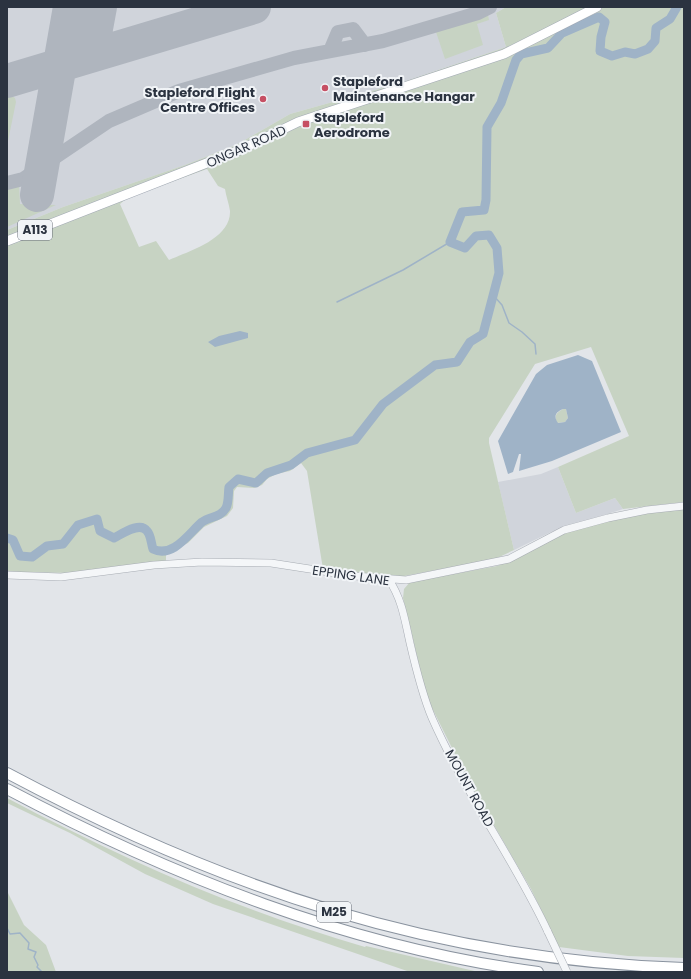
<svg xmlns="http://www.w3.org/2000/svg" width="691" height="979" font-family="Poppins,sans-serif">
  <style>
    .built { fill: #d0d4db }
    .green { fill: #c7d3c3; fill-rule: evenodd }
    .water { fill: #9fb3c7; fill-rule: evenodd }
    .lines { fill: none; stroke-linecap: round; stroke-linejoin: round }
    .stream { stroke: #9fb3c7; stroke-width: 1.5 }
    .river { stroke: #9fb3c7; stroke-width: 9 }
    .taxiway { stroke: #afb5be; stroke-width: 14 }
    .runway { stroke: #afb5be; stroke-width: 34 }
    .tertiary-casing { stroke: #a7acb3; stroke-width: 8 }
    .primary-casing { stroke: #a2a9b4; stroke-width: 10 }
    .motorway-casing { stroke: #8a939f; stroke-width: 12 }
    .tertiary { stroke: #f4f6f8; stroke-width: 7 }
    .primary { stroke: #fff; stroke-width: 9 }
    .motorway { stroke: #fff; stroke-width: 10 }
    .tertiary-bridge-casing { stroke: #a7acb3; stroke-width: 8; stroke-linecap: butt }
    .tertiary-bridge { stroke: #f4f6f8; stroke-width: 7 }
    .poi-dot { fill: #c64f63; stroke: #f1f4f7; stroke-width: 1.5 }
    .labels { text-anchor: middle; stroke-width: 4; stroke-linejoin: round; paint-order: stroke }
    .shield { fill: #f1f4f7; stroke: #666d77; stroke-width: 1 }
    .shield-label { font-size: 12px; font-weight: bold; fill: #2b3340 }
    .poi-label { font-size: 13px; font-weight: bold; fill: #2b3340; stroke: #f1f4f7; text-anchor: start }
    .street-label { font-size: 13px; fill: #2b3340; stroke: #f1f4f7 }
  </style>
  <rect width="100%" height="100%" fill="#e2e5e9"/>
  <path class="built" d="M 7,7 L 506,7 L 496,13 L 506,47 L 400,83 L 290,114 L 236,145 L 185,165 L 63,207 L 7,230 Z
    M 558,467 L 576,513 L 615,498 L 623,509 L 551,532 L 514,550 L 498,482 L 541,474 Z"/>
  <path class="green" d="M 506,7 L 684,7 L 684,502 L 623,509 L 615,498 L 576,513 L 558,467 L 629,436 L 591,347 L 535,364 L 489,438 L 489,443 L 514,550 L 495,559 L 399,577 L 323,569 L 307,471 L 301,463 L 290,471 L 276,474 L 267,479 L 262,485 L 254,488 L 237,487 L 234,491 L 233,508 L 227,516 L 204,527 L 188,543 L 166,553 L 166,561 L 75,573 L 7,572 L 7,230 L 63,207 L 185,165 L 236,145 L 290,114 L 400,83 L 506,47 L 496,13 ZM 207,169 L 218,186 L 225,189 C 226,196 229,204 230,211 C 231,239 189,251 169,260 L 156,241 L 139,247 L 120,204 L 127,198 Z
    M 488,15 L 489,20 L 477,24 L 483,45 L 445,59 L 436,32 Z
    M 12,96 L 15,98 L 16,102 L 7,146 L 7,97 Z
    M 19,184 L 20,204 L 56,205 L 7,227 L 7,189 Z
    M 563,409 L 566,409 L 568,418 L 565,422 L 557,423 C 554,416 556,413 563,409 Z
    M 684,507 L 684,958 L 628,956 L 559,947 L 531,889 L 470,784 L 427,698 L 403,598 L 404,589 L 410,582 L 497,566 C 521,557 542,540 566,532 C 604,518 644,514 684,507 Z
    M 7,798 C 122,859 240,911 365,947 L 366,946 L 479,972 L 410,972 L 213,904 L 145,874 L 70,833 L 7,803 Z
    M 7,891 L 24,925 L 46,945 L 56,972 L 7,972 Z"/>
  <path class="water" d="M 240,331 L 248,333 L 248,338 L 215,347 L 208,342 L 219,336 Z
    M 578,355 L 592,361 L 621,432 L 552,461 L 519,471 L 521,454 L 519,454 L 513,472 L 508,474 L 498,441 L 536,374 L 547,365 ZM 563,409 L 566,409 L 568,418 L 565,422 L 558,423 C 553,416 556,412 563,409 Z"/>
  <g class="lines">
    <path class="stream" d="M 493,295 L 502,305 L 509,323 L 522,332 L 535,344 L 536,354
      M 337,302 L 403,270 L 450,242
      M 7,928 L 10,934 L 20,933 L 29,943 L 28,949 L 36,952 L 34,957 L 38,965 L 37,967 L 42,972"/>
    <path class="river" d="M 7,538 L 13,540 L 20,556 L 32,557 L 47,546 L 63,544 L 78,525 L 97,519 L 100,531 L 114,538 C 122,534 140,521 147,531 C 151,535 151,543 153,549 C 173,559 190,532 202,522 C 210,516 220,518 226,508 C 229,502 228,493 229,487 L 238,479 L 256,483 L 267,473 L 291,465 L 307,453 L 355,440 L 383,404 L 435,365 L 457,362 L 470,342 L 483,334 L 499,273 L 497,248 L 489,235 L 476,236 L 465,248 L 450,242 L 462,212 L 484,210 L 486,200 L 487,127 L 501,103 L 516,60 L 521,54 L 548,48 L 562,33 L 599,17 L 605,22 L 601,37 L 600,51 L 612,56 L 625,52 L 635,54 L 648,49 L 655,41 L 656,28 L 670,19 L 677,7"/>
    <path class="taxiway" d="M 330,51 L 338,32 L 353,29 L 365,45
      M 45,147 L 48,153 L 54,156 L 63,151
      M 7,183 L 23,179 L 109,121 L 179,91 L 294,58 L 383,41 L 478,13 L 490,7"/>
    <path class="runway" d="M 92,50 L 100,7
      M 7,81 L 254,7
      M 37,195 L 70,7"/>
    <g class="tertiary-casing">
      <path id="tertiary" d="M 7,575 L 61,577 L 154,565 L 202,562 L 271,563 L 355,576 L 406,580 L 509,559 L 564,530 L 608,518 L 647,510 L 684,506
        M 389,580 C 402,599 405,621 410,643 C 416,669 422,694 432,718 C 465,793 514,859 548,932"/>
    </g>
    <g class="primary-casing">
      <path id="primary" d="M 7,241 L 240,150 L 298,122 L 504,54 L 597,7"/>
    </g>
    <g class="motorway-casing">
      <path id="motorway" d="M 7,773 C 225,889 435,960 684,968
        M 7,789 C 173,877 350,947 538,972"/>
    </g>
    <use href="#tertiary" class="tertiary"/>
    <use href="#primary" class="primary"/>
    <use href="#motorway" class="motorway"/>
    <g class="tertiary-bridge-casing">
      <path id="tertiary-bridge" d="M 548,932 L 567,972"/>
    </g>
    <use href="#tertiary-bridge" class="tertiary-bridge"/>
  </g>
  <g class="poi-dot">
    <circle cx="325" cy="88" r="4"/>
    <circle cx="263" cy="99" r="4"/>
    <rect x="302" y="120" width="8" height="8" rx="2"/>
  </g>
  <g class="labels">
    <g class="shield">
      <rect x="18" y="220" width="34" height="20" rx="3"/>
      <rect x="317" y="902" width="34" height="20" rx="3"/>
    </g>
    <g class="shield-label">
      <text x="35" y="234">A113</text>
      <text x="334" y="916">M25</text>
    </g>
    <g class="poi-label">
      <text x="333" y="86">Stapleford<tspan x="333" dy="15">Maintenance Hangar</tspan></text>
      <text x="255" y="97" text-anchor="end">Stapleford Flight<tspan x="255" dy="15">Centre Offices</tspan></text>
      <text x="314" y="122">Stapleford<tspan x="314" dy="15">Aerodrome</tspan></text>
    </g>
    <g class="street-label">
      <text transform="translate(246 146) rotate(-24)" y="5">ONGAR ROAD</text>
      <text transform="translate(351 575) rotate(8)" y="5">EPPING LANE</text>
      <text transform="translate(470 788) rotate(61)" y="5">MOUNT ROAD</text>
    </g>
  </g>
  <rect width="691" height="979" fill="none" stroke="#2b3340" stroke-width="16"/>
</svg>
